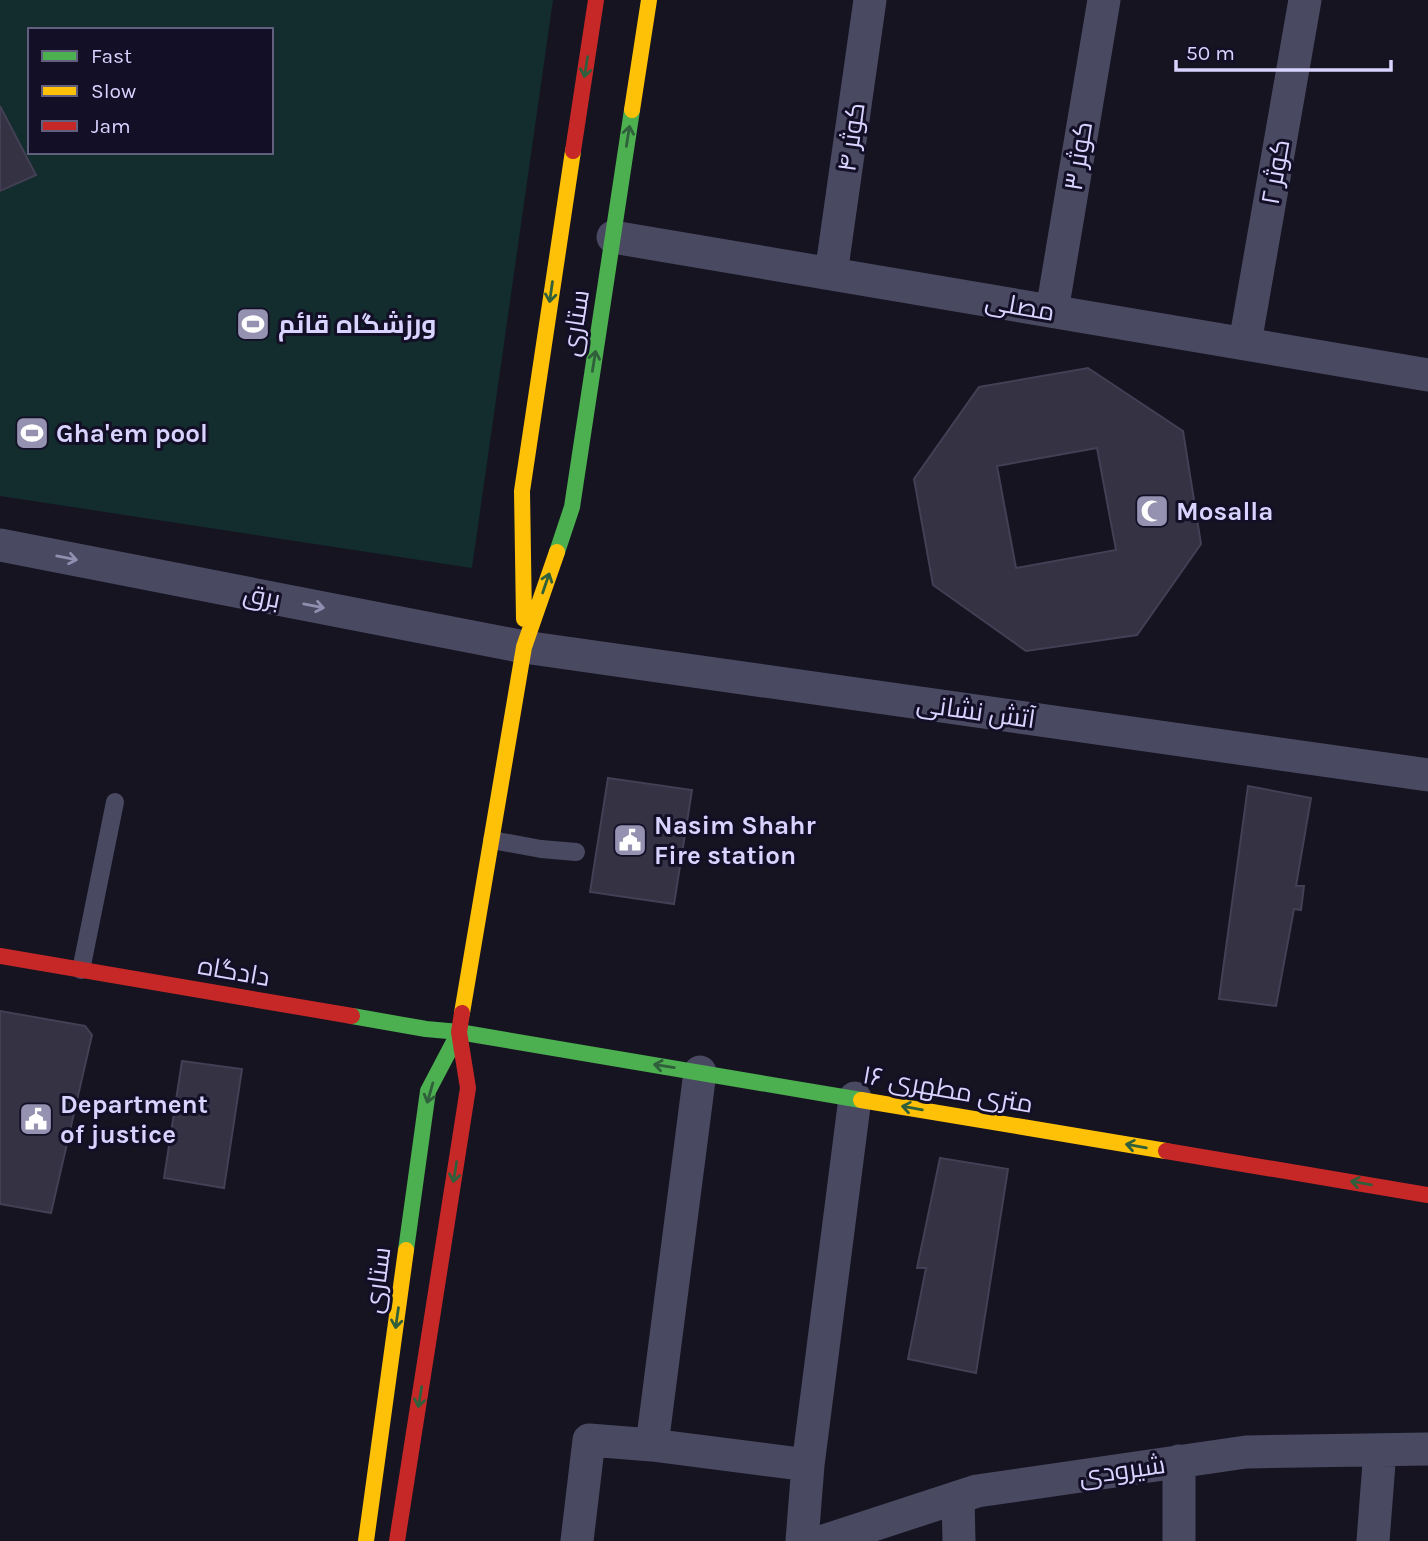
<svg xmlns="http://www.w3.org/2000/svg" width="1428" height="1541" font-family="Karla,Cairo,sans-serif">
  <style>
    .green { fill: #132c2d; fill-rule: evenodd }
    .building { fill: #343243; stroke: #433f54; stroke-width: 2; fill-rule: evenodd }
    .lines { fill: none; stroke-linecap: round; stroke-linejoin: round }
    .lane { stroke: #4a4962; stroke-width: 18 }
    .street { stroke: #4a4962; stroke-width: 33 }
    .fast { stroke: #4caf50; stroke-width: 16 }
    .slow { stroke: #ffc107; stroke-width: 16 }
    .jam { stroke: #c62828; stroke-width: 16 }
    .oneway { stroke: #305f3b }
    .oneway2 { stroke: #928eb0 }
    .labels { text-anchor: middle; stroke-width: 6; stroke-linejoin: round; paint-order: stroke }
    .street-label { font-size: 26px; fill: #d9d4ff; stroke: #130f26 }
    .poi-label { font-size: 26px; font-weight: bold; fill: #d9d4ff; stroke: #130f26; text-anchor: start }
  </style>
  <rect width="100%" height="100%" fill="#161421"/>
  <path class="green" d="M 0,0 L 553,0 L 472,568 L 0,496 ZM 30,30 L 271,30 L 271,152 L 30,152 Z"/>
  <path class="building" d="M 0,106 L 36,175 L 0,191 Z
    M 1088,368 L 1183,431 L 1201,544 L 1137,635 L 1026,651 L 933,585 L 914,479 L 979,387 ZM 1097,448 L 1116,550 L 1016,568 L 997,466 Z
    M 608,778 L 692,790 L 674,904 L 590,892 Z
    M 1248,786 L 1311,798 L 1296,886 L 1304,886 L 1301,910 L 1294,909 L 1276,1006 L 1219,999 Z
    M 0,1011 L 85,1026 L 92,1035 L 51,1213 L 0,1204 Z
    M 182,1061 L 242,1069 L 224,1188 L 164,1178 Z
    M 940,1158 L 1008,1169 L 976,1373 L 908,1359 L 926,1268 L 917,1268 Z"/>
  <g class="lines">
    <path class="lane" d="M 492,840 L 541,849 L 576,852
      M 81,970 L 115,802"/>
    <path class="street" d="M 613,237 L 1428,375
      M 831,274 L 870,0
      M 1052,311 L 1104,0
      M 1245,343 L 1305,0
      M 0,545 L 524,647 L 1428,775
      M 652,1445 L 700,1072
      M 1179,1461 L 1179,1541
      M 958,1497 L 959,1541
      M 577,1541 L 589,1440 L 652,1445 L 808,1465
      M 802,1541 L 808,1465 L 855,1098
      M 824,1541 L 977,1491 L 1246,1452 L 1428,1449
      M 1373,1541 L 1380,1450"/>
    <path class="fast" d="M 557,552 L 572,507 L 632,110
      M 352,1016 L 426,1029 L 459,1032 L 861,1100
      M 406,1250 L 428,1091 L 459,1032"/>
    <path class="slow" d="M 632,110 L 649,0
      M 524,619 L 522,491 L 573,151
      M 462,1013 L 524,647 L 557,552
      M 861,1100 L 1166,1151
      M 366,1541 L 406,1250"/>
    <path class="jam" d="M 573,151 L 596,0
      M 0,956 L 352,1016
      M 1166,1151 L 1428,1195
      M 397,1541 L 468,1088 L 459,1032 L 462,1013"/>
  </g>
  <defs><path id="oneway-shaft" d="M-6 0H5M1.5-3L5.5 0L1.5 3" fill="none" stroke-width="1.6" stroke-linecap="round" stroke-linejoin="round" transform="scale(1.75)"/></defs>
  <g class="oneway">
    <use href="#oneway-shaft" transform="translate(586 67) rotate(99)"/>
    <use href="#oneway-shaft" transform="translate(628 136) rotate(-81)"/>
    <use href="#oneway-shaft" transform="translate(551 292) rotate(98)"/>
    <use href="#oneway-shaft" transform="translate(594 361) rotate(-81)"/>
    <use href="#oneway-shaft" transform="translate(546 583) rotate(-71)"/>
    <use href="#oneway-shaft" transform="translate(664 1066) rotate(-171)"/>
    <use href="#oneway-shaft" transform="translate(430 1093) rotate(106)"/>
    <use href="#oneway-shaft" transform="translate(912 1108) rotate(-170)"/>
    <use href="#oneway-shaft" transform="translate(1136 1146) rotate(-170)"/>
    <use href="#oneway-shaft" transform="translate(455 1172) rotate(99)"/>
    <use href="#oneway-shaft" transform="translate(1361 1183) rotate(-170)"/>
    <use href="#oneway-shaft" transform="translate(397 1318) rotate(98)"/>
    <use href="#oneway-shaft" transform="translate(420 1397) rotate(99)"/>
  </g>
  <g class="oneway2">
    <use href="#oneway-shaft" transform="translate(67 558) rotate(11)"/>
    <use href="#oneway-shaft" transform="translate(314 606) rotate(11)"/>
  </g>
  <defs>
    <g id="stadium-square" transform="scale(1.75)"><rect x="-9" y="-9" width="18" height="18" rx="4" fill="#9591b1" stroke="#130f26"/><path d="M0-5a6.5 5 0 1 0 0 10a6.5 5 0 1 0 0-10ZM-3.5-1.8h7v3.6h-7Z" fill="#fff"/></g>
    <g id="mosque-square" transform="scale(1.75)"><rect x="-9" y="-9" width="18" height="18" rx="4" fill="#9591b1" stroke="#130f26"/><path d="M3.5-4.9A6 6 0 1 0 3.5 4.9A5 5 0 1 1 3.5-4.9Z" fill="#fff"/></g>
    <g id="civic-square" transform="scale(1.75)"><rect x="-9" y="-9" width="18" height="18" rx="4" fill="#9591b1" stroke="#130f26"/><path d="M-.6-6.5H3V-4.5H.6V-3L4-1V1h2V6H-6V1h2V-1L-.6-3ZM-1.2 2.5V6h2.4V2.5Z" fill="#fff"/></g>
  </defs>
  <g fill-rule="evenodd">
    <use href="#stadium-square" x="253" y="324"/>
    <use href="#stadium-square" x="32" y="433"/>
    <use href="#mosque-square" x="1152" y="511"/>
    <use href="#civic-square" x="630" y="840"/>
    <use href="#civic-square" x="36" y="1119"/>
  </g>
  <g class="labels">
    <g class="street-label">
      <text transform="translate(851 137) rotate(-82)" y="9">کوثر ۴</text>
      <text transform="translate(1078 156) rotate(-81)" y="9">کوثر ۳</text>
      <text transform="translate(1275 172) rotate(-80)" y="9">کوثر ۲</text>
      <text transform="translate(1020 306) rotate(10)" y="9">مصلی</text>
      <text transform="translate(575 323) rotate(-81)" y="9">ستاری</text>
      <text transform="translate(262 596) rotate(11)" y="9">برق</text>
      <text transform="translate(976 711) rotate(8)" y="9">آتش نشانی</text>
      <text transform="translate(234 971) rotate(10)" y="9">دادگاه</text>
      <text transform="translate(948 1089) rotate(10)" y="9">۱۶ متری مطهری</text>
      <text transform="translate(377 1280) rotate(-82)" y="9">ستاری</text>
      <text transform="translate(1122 1470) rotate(-8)" y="9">شیرودی</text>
    </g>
    <g class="poi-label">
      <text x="278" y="333">ورزشگاه قائم</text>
      <text x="56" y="442">Gha'em pool</text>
      <text x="1176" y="520">Mosalla</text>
      <text x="654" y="834">Nasim Shahr<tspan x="654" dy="30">Fire station</tspan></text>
      <text x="60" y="1113">Department<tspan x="60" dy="30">of justice</tspan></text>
    </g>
  </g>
  <rect x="28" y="28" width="245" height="126" fill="#130f26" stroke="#625e7d" stroke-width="2"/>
  <rect x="42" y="51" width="35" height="10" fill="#4caf50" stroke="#625e7d" stroke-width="2"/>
  <text x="91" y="63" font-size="21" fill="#d9d4ff">Fast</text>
  <rect x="42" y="86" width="35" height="10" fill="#ffc107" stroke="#625e7d" stroke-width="2"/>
  <text x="91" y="98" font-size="21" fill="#d9d4ff">Slow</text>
  <rect x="42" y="121" width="35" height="10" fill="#c62828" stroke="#625e7d" stroke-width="2"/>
  <text x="91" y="133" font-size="21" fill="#d9d4ff">Jam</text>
  <path d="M1176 60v10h215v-10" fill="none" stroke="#d9d4ff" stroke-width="3.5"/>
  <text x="1186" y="60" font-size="21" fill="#d9d4ff" stroke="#130f26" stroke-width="5" paint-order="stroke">50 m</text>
</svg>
